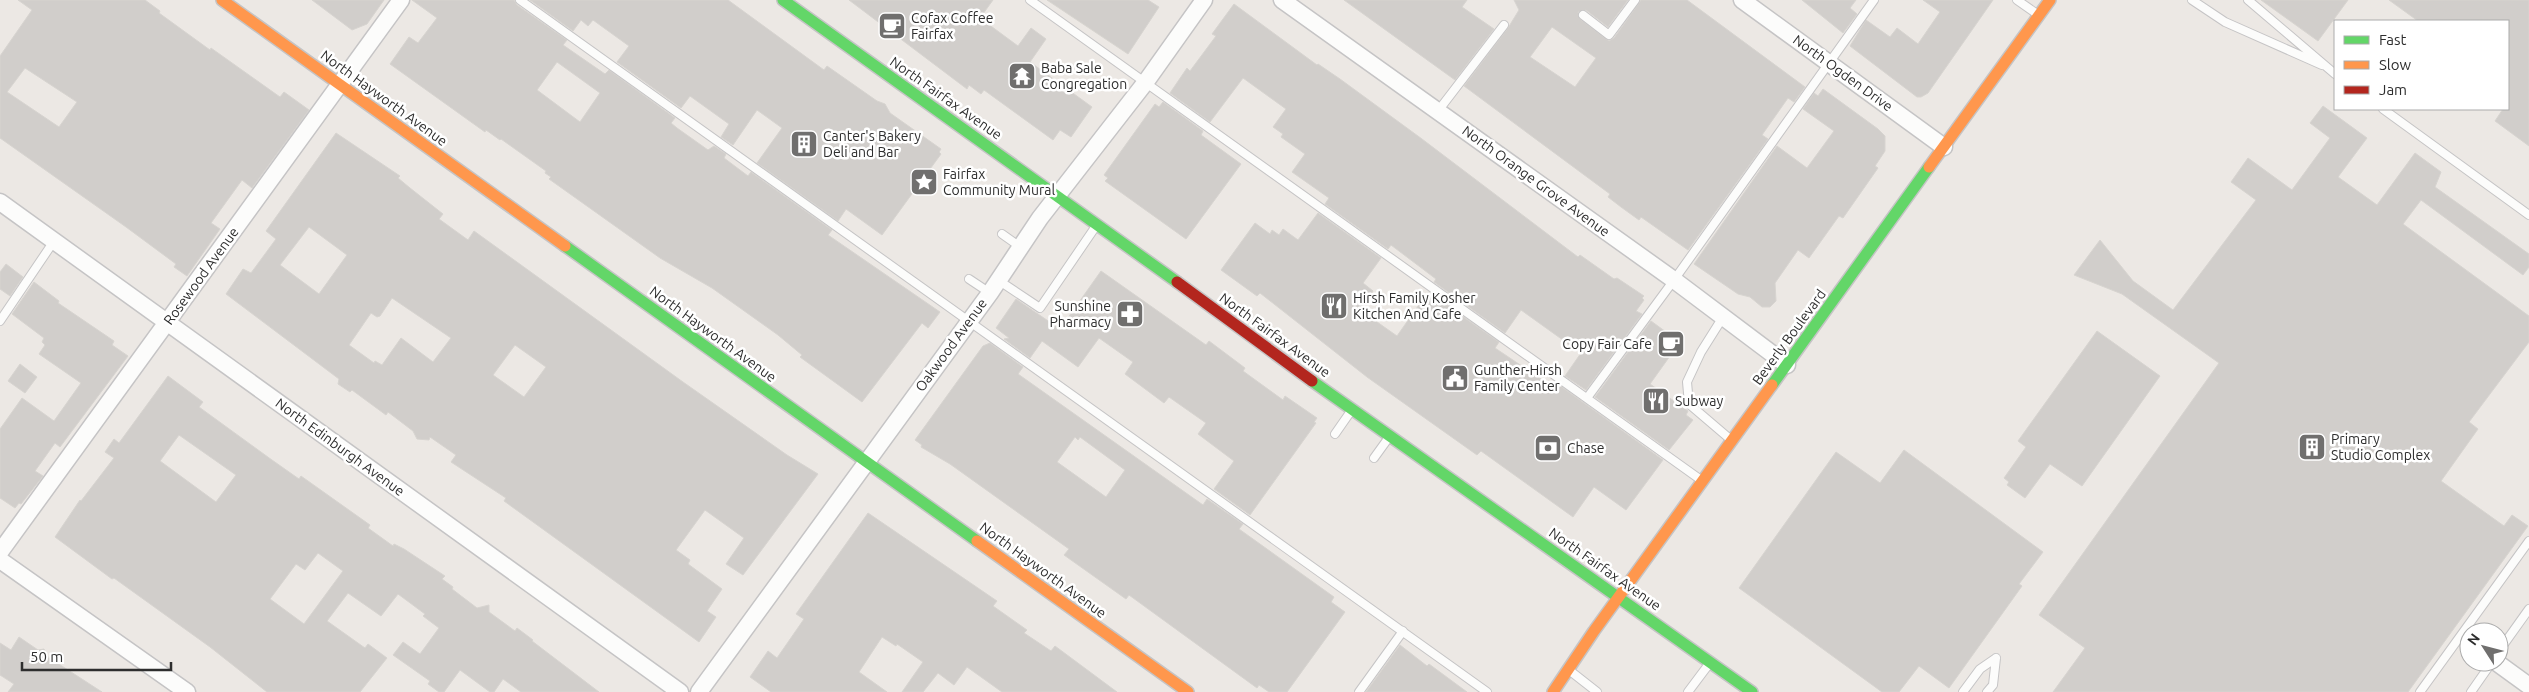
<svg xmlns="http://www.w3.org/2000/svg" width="2529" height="692" font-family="Ubuntu,sans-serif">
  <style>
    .building { fill: #d1cecb; stroke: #d7d4d0; fill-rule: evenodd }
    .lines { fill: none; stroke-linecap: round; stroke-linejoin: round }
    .lane-casing { stroke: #c5c4c5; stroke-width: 10 }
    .street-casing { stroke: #c5c4c5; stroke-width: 19 }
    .fast-casing { stroke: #c5c4c5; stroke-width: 14 }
    .slow-casing { stroke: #c5c4c5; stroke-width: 14 }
    .jam-casing { stroke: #c5c4c5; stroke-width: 14 }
    .lane { stroke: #fcfcfb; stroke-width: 8 }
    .street { stroke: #fcfcfb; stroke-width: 16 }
    .fast { stroke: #63d668; stroke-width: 11 }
    .slow { stroke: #ff974d; stroke-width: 11 }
    .jam { stroke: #b3261e; stroke-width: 11 }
    .labels { text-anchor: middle; stroke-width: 5; stroke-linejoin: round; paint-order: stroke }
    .poi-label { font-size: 14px; fill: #2e2e2e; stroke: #fff; text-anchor: start }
    .street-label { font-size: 14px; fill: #2e2e2e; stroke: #fff }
  </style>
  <rect width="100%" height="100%" fill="#ece8e4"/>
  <path class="building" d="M 18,0 L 145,0 L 160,11 L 159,13 L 210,50 L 211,48 L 280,97 L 284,92 L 309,110 L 252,188 L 242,180 L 211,223 L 220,229 L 187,276 L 174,267 L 176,264 L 126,227 L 0,138 L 0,56 L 32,10 ZM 25,68 L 77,102 L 59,127 L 7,92 Z
    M 312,0 L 384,0 L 367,24 L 352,30 Z
    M 412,0 L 514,0 L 517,5 L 567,40 L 563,45 L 605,74 L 609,70 L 675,118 L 671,123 L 677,128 L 708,150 L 714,146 L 726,154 L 724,158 L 748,176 L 751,172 L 832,230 L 828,235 L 940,312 L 928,328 L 922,323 L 862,402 L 800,357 L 802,355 L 778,335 L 712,288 L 660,258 L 549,179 L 551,177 L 545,173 L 546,171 L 501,139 L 500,140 L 486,130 L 485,132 L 390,64 L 409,37 L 418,43 L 437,18 ZM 557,62 L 600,93 L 580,122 L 537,90 Z
    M 530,0 L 728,0 L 824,70 L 827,66 L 877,101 L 885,104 L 890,113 L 941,149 L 939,152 L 941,154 L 882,235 L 846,209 L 838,221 L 757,163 L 782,128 L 757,110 L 733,145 L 721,137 L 729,124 L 690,96 L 681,108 L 617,62 L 629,46 L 593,20 L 588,26 L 581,20 L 573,31 Z
    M 849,0 L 993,0 L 980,18 L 1018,46 L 1031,28 L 1046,39 L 1030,62 L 1092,107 L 1071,137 L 1060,130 L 1053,140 L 984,90 L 981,94 L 969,85 L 967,89 Z
    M 1047,0 L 1148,0 L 1159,7 L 1128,54 Z
    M 1344,0 L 1467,0 L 1462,7 L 1494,29 L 1455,80 Z
    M 1514,0 L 1628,0 L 1608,27 L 1586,10 L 1578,12 L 1580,19 L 1609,41 L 1614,38 L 1641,0 L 1687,0 L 1805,87 L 1794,102 L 1788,98 L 1762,135 L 1768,139 L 1688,250 L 1641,217 L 1639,220 L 1621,207 L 1608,197 L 1610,194 L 1464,86 L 1508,28 L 1519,10 ZM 1552,27 L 1596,58 L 1575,87 L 1530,57 Z
    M 1802,0 L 1856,0 L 1850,8 L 1857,14 L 1843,33 Z
    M 1923,0 L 1993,0 L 1928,93 L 1921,97 L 1917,97 L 1850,46 L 1866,20 L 1890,37 L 1897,28 L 1918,44 L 1940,12 Z
    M 2261,0 L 2348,0 L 2318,41 Z
    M 2389,0 L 2529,0 L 2529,146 L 2495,121 L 2503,109 L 2508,109 L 2508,21 L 2418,21 Z
    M 1234,4 L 1317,65 L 1318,64 L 1340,79 L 1422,139 L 1578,257 L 1580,255 L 1614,279 L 1617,278 L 1644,296 L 1642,298 L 1644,300 L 1636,311 L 1642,314 L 1586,390 L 1565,376 L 1581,353 L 1521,310 L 1505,333 L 1434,282 L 1436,279 L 1391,245 L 1388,249 L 1325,204 L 1329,198 L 1292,172 L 1305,154 L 1281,137 L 1283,134 L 1273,127 L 1286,109 L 1243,78 L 1210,122 L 1170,93 L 1187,68 L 1190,71 L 1216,36 L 1212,34 Z
    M 1823,89 L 1878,129 L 1885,136 L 1885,151 L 1875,166 L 1878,168 L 1843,218 L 1839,216 L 1809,258 L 1798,250 L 1775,283 L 1776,301 L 1770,307 L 1762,307 L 1750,297 L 1738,294 L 1694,264 L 1777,146 L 1807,168 L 1834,131 L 1803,109 L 1814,93 L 1818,96 Z
    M 1163,102 L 1203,131 L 1201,135 L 1241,164 L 1186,239 L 1105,181 L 1108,178 L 1104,175 L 1155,104 L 1159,107 Z
    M 2323,106 L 2367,138 L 2338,177 L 2377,205 L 2415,153 L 2441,172 L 2435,187 L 2529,254 L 2529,267 L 2523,275 L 2421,200 L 2403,224 L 2529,316 L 2529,342 L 2469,422 L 2478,429 L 2441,481 L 2504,526 L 2512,515 L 2528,526 L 2408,692 L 2053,692 L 2085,648 L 2039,615 L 2219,363 L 2122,294 L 2074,275 L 2100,240 L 2133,281 L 2173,310 L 2256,200 L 2231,182 L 2248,158 L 2292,190 L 2330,138 L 2310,123 Z
    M 336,133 L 400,176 L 398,178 L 410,188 L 443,214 L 439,219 L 468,240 L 474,231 L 683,382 L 787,455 L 818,474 L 743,575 L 726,564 L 744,538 L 705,510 L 676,550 L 690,560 L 688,564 L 722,589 L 707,611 L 716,617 L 699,642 L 504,501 L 506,498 L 451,462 L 456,455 L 430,437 L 429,440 L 417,439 L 413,431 L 388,412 L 386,415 L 352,390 L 350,392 L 338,384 L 339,379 L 226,294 L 243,269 L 251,273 L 276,239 L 266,231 ZM 309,227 L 347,255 L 319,294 L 280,265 ZM 392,298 L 451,338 L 433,362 L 401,338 L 382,365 L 375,361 L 374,363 L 349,345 L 371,313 L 377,317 L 380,316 ZM 515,345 L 546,367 L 524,397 L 493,375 Z
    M 1318,213 L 1381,258 L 1363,283 L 1373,291 L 1360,310 L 1397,336 L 1428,292 L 1499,342 L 1495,348 L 1556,389 L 1559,385 L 1663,460 L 1626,510 L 1594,487 L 1573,517 L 1481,451 L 1477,455 L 1367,377 L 1260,293 L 1257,296 L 1221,270 L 1255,223 L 1270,234 L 1272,230 L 1279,235 L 1283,229 L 1298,240 Z
    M 6,264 L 23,277 L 10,296 L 0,289 L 0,272 Z
    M 1101,271 L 1206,345 L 1209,341 L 1245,368 L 1243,371 L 1283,400 L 1285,396 L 1317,418 L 1314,422 L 1316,423 L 1250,515 L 1214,489 L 1234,461 L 1198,434 L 1206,423 L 1169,397 L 1164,403 L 1125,374 L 1133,362 L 1099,338 L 1078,367 L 1042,341 L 1030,358 L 1004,339 L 1009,338 L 996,328 L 1016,299 L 1060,329 Z
    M 34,282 L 59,301 L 58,303 L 114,341 L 112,345 L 128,356 L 60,447 L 55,443 L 35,471 L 43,476 L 21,504 L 19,503 L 15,508 L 0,498 L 0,429 L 22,398 L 54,421 L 81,383 L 39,354 L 45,345 L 42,342 L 44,338 L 12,314 Z
    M 1651,321 L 1677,340 L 1672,347 L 1675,349 L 1650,384 L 1688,411 L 1686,415 L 1693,420 L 1669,450 L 1595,397 Z
    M 2097,331 L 2160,376 L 2082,486 L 2050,464 L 2025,498 L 2007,485 L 2009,482 L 2004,478 L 2026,447 L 2018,441 Z
    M 990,343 L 1023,367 L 1018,374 L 1203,505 L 1207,499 L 1243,524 L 1239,529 L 1334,597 L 1331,602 L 1345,612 L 1287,692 L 1269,692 L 1259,685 L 1257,688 L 1129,595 L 1126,599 L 1064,555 L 1069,549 L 950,464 L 921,447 L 922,445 L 915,440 L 983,346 ZM 1075,437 L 1078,440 L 1080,437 L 1125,470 L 1106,497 L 1057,462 Z
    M 20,364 L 37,377 L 25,393 L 8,381 Z
    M 168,376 L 203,402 L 199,407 L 272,460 L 299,479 L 301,476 L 363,520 L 370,525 L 368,528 L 393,546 L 394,544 L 404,549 L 445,576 L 442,579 L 453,587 L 452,589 L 477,608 L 489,605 L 489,612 L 515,631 L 517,628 L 533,640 L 532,641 L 599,692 L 521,692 L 503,679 L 494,692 L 490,692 L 460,670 L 444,692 L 439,692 L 428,684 L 430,681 L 393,655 L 403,642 L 420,654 L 439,628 L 423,616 L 425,614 L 398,594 L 381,616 L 348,593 L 327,621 L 365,648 L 368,644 L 387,658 L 360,692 L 267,692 L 210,647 L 114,578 L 112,579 L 55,537 L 80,500 L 81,501 L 114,458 L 105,452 L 114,439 L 119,443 ZM 179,435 L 236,475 L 216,502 L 160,461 ZM 318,553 L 343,571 L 304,624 L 270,599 L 296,564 L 305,570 Z
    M 1904,450 L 2043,552 L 2019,584 L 2022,586 L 1949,688 L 1919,666 L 1899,692 L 1882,692 L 1739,588 L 1836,452 L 1880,483 Z
    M 868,513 L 997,601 L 993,606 L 1027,630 L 1024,633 L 1051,651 L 1055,646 L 1117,692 L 1002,692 L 967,667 L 954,685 L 938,673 L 923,692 L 902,692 L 923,662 L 897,644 L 896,646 L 882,637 L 859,672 L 887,692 L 771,692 L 750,677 L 768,651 L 777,658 L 804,619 L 796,614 Z
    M 19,637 L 38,650 L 44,649 L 48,657 L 102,692 L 8,692 L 14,684 L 0,675 L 0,643 L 11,650 Z
    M 1400,645 L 1427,666 L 1429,664 L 1467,692 L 1366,692 Z"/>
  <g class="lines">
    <g class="lane-casing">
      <path id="lane" d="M 520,0 L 1487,692
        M 1030,0 L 1701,480
        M 2017,0 L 2037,14
        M 2192,0 L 2225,22 L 2322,65
        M 2248,0 L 2335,74
        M 1583,15 L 1609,35 L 1635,0
        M 2383,109 L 2529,215
        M 1438,111 L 1504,25
        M 1002,234 L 1019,246
        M 969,279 L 990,293
        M 998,280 L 1040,308 L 1096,226
        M 1723,317 L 1701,352 L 1687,382 L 1689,404 L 1730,439
        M 0,321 L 54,241
        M 1587,398 L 1674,280 L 1874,0
        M 1335,434 L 1351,411
        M 1374,458 L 1387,440
        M 2499,651 L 2529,609
        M 1569,670 L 1597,692
        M 1359,692 L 1403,631
        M 1688,692 L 1709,664
        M 1963,692 L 1980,669 L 1996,658
        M 1987,692 L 1993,685 L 1996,658
        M 2420,692 L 2529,541
        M 2471,692 L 2492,662"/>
    </g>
    <g class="street-casing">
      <path id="street" d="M 1282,0 L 1674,280 L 1787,365
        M 1742,0 L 1944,147
        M 0,202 L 680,692
        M 0,552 L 401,0
        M 0,560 L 187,692
        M 2496,662 L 2529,686
        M 699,692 L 990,293 L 1040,218 L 1145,83 L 1204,0"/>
    </g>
    <g class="fast-casing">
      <path id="fast" d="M 783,0 L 1177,282
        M 565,246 L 977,541
        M 1312,381 L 1752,692
        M 1772,385 L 1929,167"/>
    </g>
    <g class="slow-casing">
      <path id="slow" d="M 222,0 L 565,246
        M 1929,167 L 2050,0
        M 977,541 L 1188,692
        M 1553,692 L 1594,631 L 1772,385"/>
    </g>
    <g class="jam-casing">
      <path id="jam" d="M 1177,282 L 1312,381"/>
    </g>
    <use href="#lane" class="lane"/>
    <use href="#street" class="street"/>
    <use href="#fast" class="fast"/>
    <use href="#slow" class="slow"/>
    <use href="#jam" class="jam"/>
  </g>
  <defs>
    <g id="cafe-square" transform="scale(1.4375)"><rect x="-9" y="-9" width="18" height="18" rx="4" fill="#706f6e" stroke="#fff"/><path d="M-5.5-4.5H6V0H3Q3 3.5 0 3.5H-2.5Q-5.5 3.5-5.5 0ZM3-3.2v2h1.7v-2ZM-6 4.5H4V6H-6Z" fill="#fff"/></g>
    <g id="temple-square" transform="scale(1.4375)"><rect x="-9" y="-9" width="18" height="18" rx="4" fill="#706f6e" stroke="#fff"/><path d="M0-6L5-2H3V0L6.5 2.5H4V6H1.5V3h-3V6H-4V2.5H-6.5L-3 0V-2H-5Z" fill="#fff"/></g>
    <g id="building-square" transform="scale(1.4375)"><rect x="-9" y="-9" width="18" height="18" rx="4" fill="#706f6e" stroke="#fff"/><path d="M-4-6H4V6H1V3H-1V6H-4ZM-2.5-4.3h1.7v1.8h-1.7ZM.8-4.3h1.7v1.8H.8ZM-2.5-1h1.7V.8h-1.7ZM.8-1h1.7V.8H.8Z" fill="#fff"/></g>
    <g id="sight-square" transform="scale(1.4375)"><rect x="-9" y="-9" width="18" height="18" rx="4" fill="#706f6e" stroke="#fff"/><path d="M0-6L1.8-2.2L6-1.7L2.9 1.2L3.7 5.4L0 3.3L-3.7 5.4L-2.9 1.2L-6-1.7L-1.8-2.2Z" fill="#fff"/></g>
    <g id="restaurant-square" transform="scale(1.4375)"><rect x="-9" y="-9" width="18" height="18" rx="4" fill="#706f6e" stroke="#fff"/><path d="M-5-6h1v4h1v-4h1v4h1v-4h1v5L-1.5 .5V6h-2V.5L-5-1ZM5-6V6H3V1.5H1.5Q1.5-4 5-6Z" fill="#fff"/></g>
    <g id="pharmacy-square" transform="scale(1.4375)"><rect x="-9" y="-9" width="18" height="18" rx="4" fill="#706f6e" stroke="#fff"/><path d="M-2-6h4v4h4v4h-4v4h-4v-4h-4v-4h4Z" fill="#fff"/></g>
    <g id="civic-square" transform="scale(1.4375)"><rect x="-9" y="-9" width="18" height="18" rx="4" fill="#706f6e" stroke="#fff"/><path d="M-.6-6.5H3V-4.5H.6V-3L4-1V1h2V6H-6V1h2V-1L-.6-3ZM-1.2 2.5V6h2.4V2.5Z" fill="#fff"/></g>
    <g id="bank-square" transform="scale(1.4375)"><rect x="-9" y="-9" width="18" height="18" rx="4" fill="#706f6e" stroke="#fff"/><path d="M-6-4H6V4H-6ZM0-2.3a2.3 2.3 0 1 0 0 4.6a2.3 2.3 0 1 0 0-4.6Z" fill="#fff"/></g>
  </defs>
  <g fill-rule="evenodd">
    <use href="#cafe-square" x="892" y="26"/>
    <use href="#temple-square" x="1022" y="76"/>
    <use href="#building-square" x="804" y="144"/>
    <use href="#sight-square" x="924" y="182"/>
    <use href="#restaurant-square" x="1334" y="306"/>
    <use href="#pharmacy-square" x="1130" y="314"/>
    <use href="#cafe-square" x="1671" y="344"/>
    <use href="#civic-square" x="1455" y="378"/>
    <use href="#restaurant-square" x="1656" y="401"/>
    <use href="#building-square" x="2312" y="447"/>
    <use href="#bank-square" x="1548" y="448"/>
  </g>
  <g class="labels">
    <g class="poi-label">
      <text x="911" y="23">Cofax Coffee<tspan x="911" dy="16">Fairfax</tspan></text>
      <text x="1041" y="73">Baba Sale<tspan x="1041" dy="16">Congregation</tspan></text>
      <text x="823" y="141">Canter's Bakery<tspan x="823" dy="16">Deli and Bar</tspan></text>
      <text x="943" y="179">Fairfax<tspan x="943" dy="16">Community Mural</tspan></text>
      <text x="1353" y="303">Hirsh Family Kosher<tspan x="1353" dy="16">Kitchen And Cafe</tspan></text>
      <text x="1111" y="311" text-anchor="end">Sunshine<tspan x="1111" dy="16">Pharmacy</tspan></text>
      <text x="1652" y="349" text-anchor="end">Copy Fair Cafe</text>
      <text x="1474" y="375">Gunther-Hirsh<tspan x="1474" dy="16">Family Center</tspan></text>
      <text x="1675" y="406">Subway</text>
      <text x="2331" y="444">Primary<tspan x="2331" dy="16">Studio Complex</tspan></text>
      <text x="1567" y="453">Chase</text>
    </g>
    <g class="street-label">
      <text transform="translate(1843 73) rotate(36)" y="5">North Ogden Drive</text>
      <text transform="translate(384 98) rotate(36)" y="5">North Hayworth Avenue</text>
      <text transform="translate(946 98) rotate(35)" y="5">North Fairfax Avenue</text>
      <text transform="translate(1536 181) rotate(36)" y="5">North Orange Grove Avenue</text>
      <text transform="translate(201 276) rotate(-54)" y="5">Rosewood Avenue</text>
      <text transform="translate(713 334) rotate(36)" y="5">North Hayworth Avenue</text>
      <text transform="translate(1275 335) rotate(36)" y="5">North Fairfax Avenue</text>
      <text transform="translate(1789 337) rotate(-54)" y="5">Beverly Boulevard</text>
      <text transform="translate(951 345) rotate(-54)" y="5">Oakwood Avenue</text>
      <text transform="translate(340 447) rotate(36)" y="5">North Edinburgh Avenue</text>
      <text transform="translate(1605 569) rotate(35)" y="5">North Fairfax Avenue</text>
      <text transform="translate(1043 570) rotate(36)" y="5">North Hayworth Avenue</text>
    </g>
  </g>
  <rect x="2334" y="20" width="175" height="90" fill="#ffffff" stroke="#ababab"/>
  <rect x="2344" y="36" width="25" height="8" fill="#63d668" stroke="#ababab"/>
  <text x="2379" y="45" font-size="15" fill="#2e2e2e">Fast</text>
  <rect x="2344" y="61" width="25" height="8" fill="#ff974d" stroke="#ababab"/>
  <text x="2379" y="70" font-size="15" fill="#2e2e2e">Slow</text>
  <rect x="2344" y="86" width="25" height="8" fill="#b3261e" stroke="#ababab"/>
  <text x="2379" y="95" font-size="15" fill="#2e2e2e">Jam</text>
  <g transform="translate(2484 647) rotate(306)"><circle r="24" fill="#ffffff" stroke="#ababab"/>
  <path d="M0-4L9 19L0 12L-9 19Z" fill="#706f6e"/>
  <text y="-8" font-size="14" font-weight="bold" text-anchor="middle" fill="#2e2e2e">N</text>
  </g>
  <path d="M22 662v8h149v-8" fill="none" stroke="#2e2e2e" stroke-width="2.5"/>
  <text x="30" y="662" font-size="15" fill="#2e2e2e" stroke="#ffffff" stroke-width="4" paint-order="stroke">50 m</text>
</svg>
